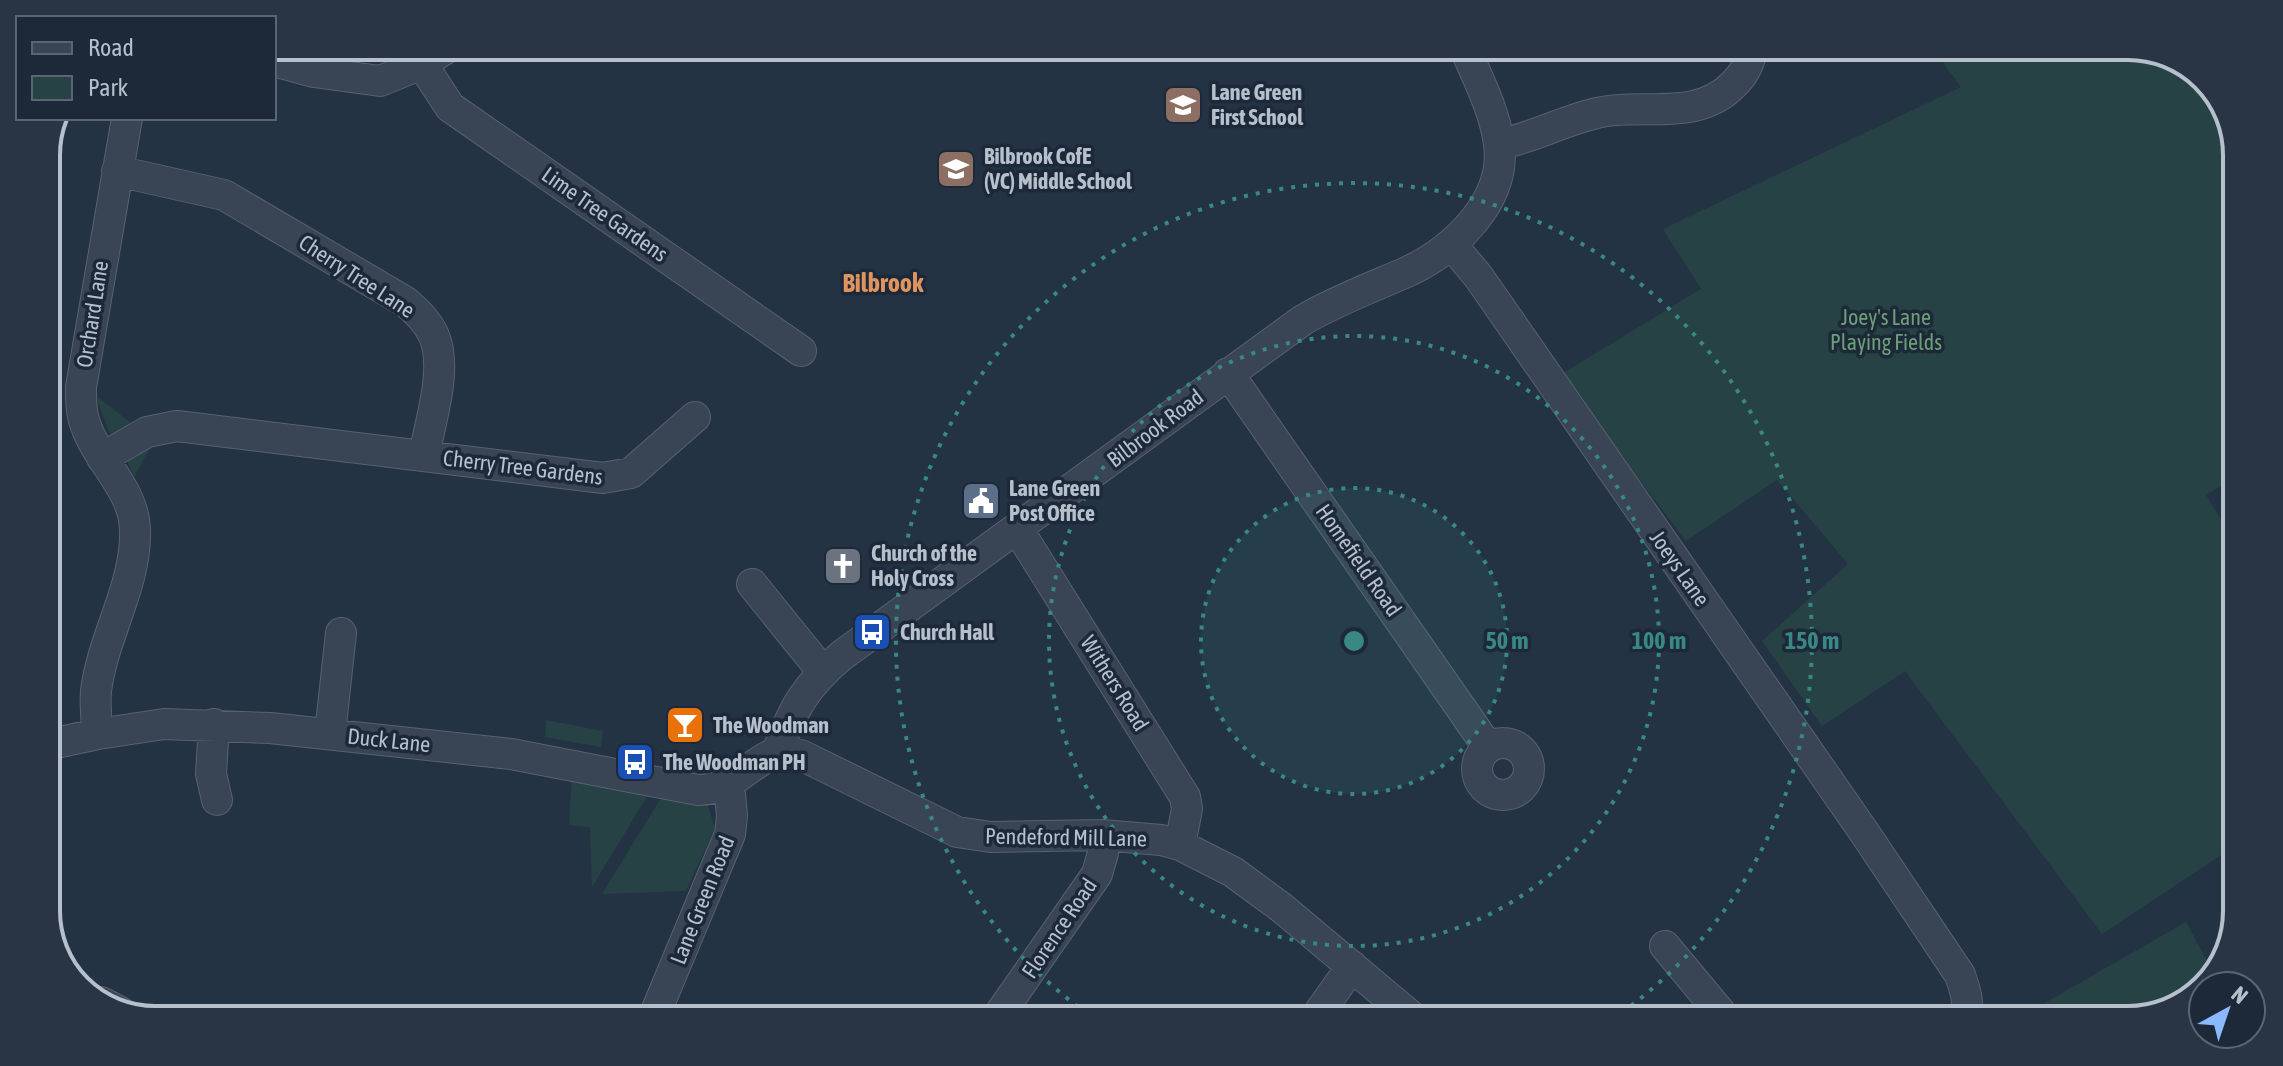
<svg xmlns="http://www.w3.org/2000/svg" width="2283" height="1066" font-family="'Asap Condensed',sans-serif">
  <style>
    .green { fill: #264245 }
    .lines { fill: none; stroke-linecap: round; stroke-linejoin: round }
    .minor-casing { stroke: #576271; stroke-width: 32 }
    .minor { stroke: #394454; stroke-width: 30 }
    .ring { fill: none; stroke: #398886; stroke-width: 4; stroke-dasharray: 4 8 }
    .labels { text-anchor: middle; stroke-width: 7; stroke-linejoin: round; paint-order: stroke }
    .poi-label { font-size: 22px; font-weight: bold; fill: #b6c0cd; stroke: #1d2939; text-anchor: start }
    .street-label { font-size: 22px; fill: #b6c0cd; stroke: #1d2939 }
    .park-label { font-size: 22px; fill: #6ba076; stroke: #1d2939 }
    .quarter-label { font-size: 26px; font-weight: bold; fill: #df945f; stroke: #1d2939 }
    .rim { fill: none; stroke: #b6c0cd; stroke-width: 4 }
    .centre { fill: #398886; stroke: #1d2939; stroke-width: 4 }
    .ring-label { font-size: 24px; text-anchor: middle; font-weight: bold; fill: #398886; stroke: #1d2939; stroke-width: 7; stroke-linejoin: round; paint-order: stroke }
  </style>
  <rect width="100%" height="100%" fill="#243344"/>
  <path class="green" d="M 1936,53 L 2170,54 L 2218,94 L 2237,148 L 2233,479 L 2206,495 L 2233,539 L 2230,849 L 2102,934 L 1905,671 L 1822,726 L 1762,641 L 1848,564 L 1777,480 L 1686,541 L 1560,375 L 1701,289 L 1663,229 L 1961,87 Z
    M 99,398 L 136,427 L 111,437 L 97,400 Z
    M 154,441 L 134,477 L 127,460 Z
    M 546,720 L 603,731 L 601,747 L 545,737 Z
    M 572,775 L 654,785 L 592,887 L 590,827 L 569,825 Z
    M 664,793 L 706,800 L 715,828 L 686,891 L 602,894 Z
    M 2186,922 L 2213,972 L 2188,1002 L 2129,1020 L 2015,1020 Z"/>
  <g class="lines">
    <g class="minor-casing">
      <path id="minor" d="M 274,61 L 314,72 L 380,81 L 422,64 L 448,47
        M 422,64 L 450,107 L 801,351
        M 1500,144 C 1532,138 1561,122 1593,114 C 1640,101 1695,124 1734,84 C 1743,75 1749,65 1751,53
        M 117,171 L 224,195 L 406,302 C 417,312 428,322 434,336 C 448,369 430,422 424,456
        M 1451,244 L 1478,276 L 1864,832 L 1960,975 C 1965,990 1971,1004 1963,1019
        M 1228,373 L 1488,747
        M 102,458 L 147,432 L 177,426 L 603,478 L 631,473 L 695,417
        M 1017,528 L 1185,797 L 1187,809 L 1180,845
        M 752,584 L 823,672
        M 214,724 L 211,774 L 217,800
        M 98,734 C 96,720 95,705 96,691 C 103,635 137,585 135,529 C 134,491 100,463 87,429 C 81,415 81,402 81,387 L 127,118
        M 330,734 L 341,633
        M1477 769a26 26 0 1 1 52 0a26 26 0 1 1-52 0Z
        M 46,745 L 98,734 L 164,724 L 270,728 L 511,754 L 698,790 C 735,789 746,765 777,752 C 794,707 804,688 841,656 L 1303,320 C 1337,300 1373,287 1409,271 C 1455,249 1507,200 1499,144 C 1495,112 1479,81 1466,51
        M 777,752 L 786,751 L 803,756 L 957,832 L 991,837 L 1102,835 L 1161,840 L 1180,845 L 1233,872 L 1282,908 L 1412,1017
        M 1665,946 L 1725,1018
        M 101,1002 L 120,1012
        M 655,1014 L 730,834 L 732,816 L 729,783
        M 999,1015 L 1097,874 L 1103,853 L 1102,835
        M 1316,1017 L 1352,966"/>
    </g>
    <use href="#minor" class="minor"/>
  </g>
  <circle cx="1354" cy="641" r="153" fill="#398886" fill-opacity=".12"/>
  <g class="ring">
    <circle cx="1354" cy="641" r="153"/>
    <circle cx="1354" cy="641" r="305"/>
    <path d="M1088 1014A458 458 0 1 1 1617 1016"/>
  </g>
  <defs>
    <g id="school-square" transform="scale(2)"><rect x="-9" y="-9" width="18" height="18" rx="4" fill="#8d6e63" stroke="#1d2939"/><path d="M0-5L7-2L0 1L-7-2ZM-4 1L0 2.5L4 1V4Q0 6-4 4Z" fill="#fff"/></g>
    <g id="civic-square" transform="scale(2)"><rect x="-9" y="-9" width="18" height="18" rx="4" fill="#5c6f8a" stroke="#1d2939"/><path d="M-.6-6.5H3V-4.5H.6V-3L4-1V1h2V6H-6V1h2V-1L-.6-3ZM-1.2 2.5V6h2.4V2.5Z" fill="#fff"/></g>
    <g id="church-square" transform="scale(2)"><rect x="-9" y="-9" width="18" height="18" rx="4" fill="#6b7280" stroke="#1d2939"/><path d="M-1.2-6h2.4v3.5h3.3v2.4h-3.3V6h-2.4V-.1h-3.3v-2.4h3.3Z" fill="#fff"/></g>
    <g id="bus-square" transform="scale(2)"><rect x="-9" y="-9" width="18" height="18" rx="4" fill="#1a4fb4" stroke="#1d2939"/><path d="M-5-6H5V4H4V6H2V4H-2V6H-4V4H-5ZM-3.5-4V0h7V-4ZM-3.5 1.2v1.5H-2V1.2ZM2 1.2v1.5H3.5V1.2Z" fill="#fff"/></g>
    <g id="bar-square" transform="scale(2)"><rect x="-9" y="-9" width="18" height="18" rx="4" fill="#e8710a" stroke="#1d2939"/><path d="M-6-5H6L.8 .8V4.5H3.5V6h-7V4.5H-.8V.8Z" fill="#fff"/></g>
  </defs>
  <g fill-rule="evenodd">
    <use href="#school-square" x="1183" y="105"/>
    <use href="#school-square" x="956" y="169"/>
    <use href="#civic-square" x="981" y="501"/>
    <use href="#church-square" x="843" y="566"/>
    <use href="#bus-square" x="872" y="632"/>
    <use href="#bar-square" x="685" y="725"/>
    <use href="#bus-square" x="635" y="762"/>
  </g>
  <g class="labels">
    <g class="poi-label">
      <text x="1211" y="100">Lane Green<tspan x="1211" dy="25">First School</tspan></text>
      <text x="984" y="164">Bilbrook CofE<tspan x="984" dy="25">(VC) Middle School</tspan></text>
      <text x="1009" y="496">Lane Green<tspan x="1009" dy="25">Post Office</tspan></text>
      <text x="871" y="561">Church of the<tspan x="871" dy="25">Holy Cross</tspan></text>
      <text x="900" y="640">Church Hall</text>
      <text x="713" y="733">The Woodman</text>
      <text x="663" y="770">The Woodman PH</text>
    </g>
    <g class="street-label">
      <text transform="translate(605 214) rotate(35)" y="8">Lime Tree Gardens</text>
      <text transform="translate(357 276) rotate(33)" y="8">Cherry Tree Lane</text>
      <text transform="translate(92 314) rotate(-81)" y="8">Orchard Lane</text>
      <text transform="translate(1155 428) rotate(-37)" y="8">Bilbrook Road</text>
      <text transform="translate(523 467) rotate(7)" y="8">Cherry Tree Gardens</text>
      <text transform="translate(1359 560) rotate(55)" y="8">Homefield Road</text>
      <text transform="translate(1680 568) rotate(55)" y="8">Joeys Lane</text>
      <text transform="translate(1115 683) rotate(58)" y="8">Withers Road</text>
      <text transform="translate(389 740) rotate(6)" y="8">Duck Lane</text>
      <text transform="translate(1066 837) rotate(1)" y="8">Pendeford Mill Lane</text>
      <text transform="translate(702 900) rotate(-68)" y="8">Lane Green Road</text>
      <text transform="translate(1059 928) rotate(-56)" y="8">Florence Road</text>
    </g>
    <g class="park-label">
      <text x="1886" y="325">Joey's Lane<tspan x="1886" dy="25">Playing Fields</tspan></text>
    </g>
    <g class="quarter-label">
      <text x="883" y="292">Bilbrook</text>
    </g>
  </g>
  <path d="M0 0H2283V1066H0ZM155 60H2128A95 95 0 0 1 2223 155V911A95 95 0 0 1 2128 1006H155A95 95 0 0 1 60 911V155A95 95 0 0 1 155 60Z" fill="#293545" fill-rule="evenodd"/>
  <path class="rim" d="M155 60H2128A95 95 0 0 1 2223 155V911A95 95 0 0 1 2128 1006H155A95 95 0 0 1 60 911V155A95 95 0 0 1 155 60Z"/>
  <circle cx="1354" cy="641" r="12" class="centre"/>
  <g class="ring-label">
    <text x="1507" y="649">50 m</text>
    <text x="1659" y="649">100 m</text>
    <text x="1812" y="649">150 m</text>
  </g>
  <rect x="16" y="16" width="260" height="104" fill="#1d2939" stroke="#5a6574" stroke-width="2"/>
  <rect x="32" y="42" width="40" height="12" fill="#394454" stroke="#5a6574" stroke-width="2"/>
  <text x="88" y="56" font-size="24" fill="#b6c0cd">Road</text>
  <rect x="32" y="76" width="40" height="24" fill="#264245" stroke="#5a6574" stroke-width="2"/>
  <text x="88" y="96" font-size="24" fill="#b6c0cd">Park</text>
  <g transform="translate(2227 1010) rotate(40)"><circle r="38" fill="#1d2939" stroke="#5a6574" stroke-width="2"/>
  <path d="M0-6L14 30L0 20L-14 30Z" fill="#8ab9ff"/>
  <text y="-12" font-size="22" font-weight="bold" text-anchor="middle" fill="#b6c0cd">N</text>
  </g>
</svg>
